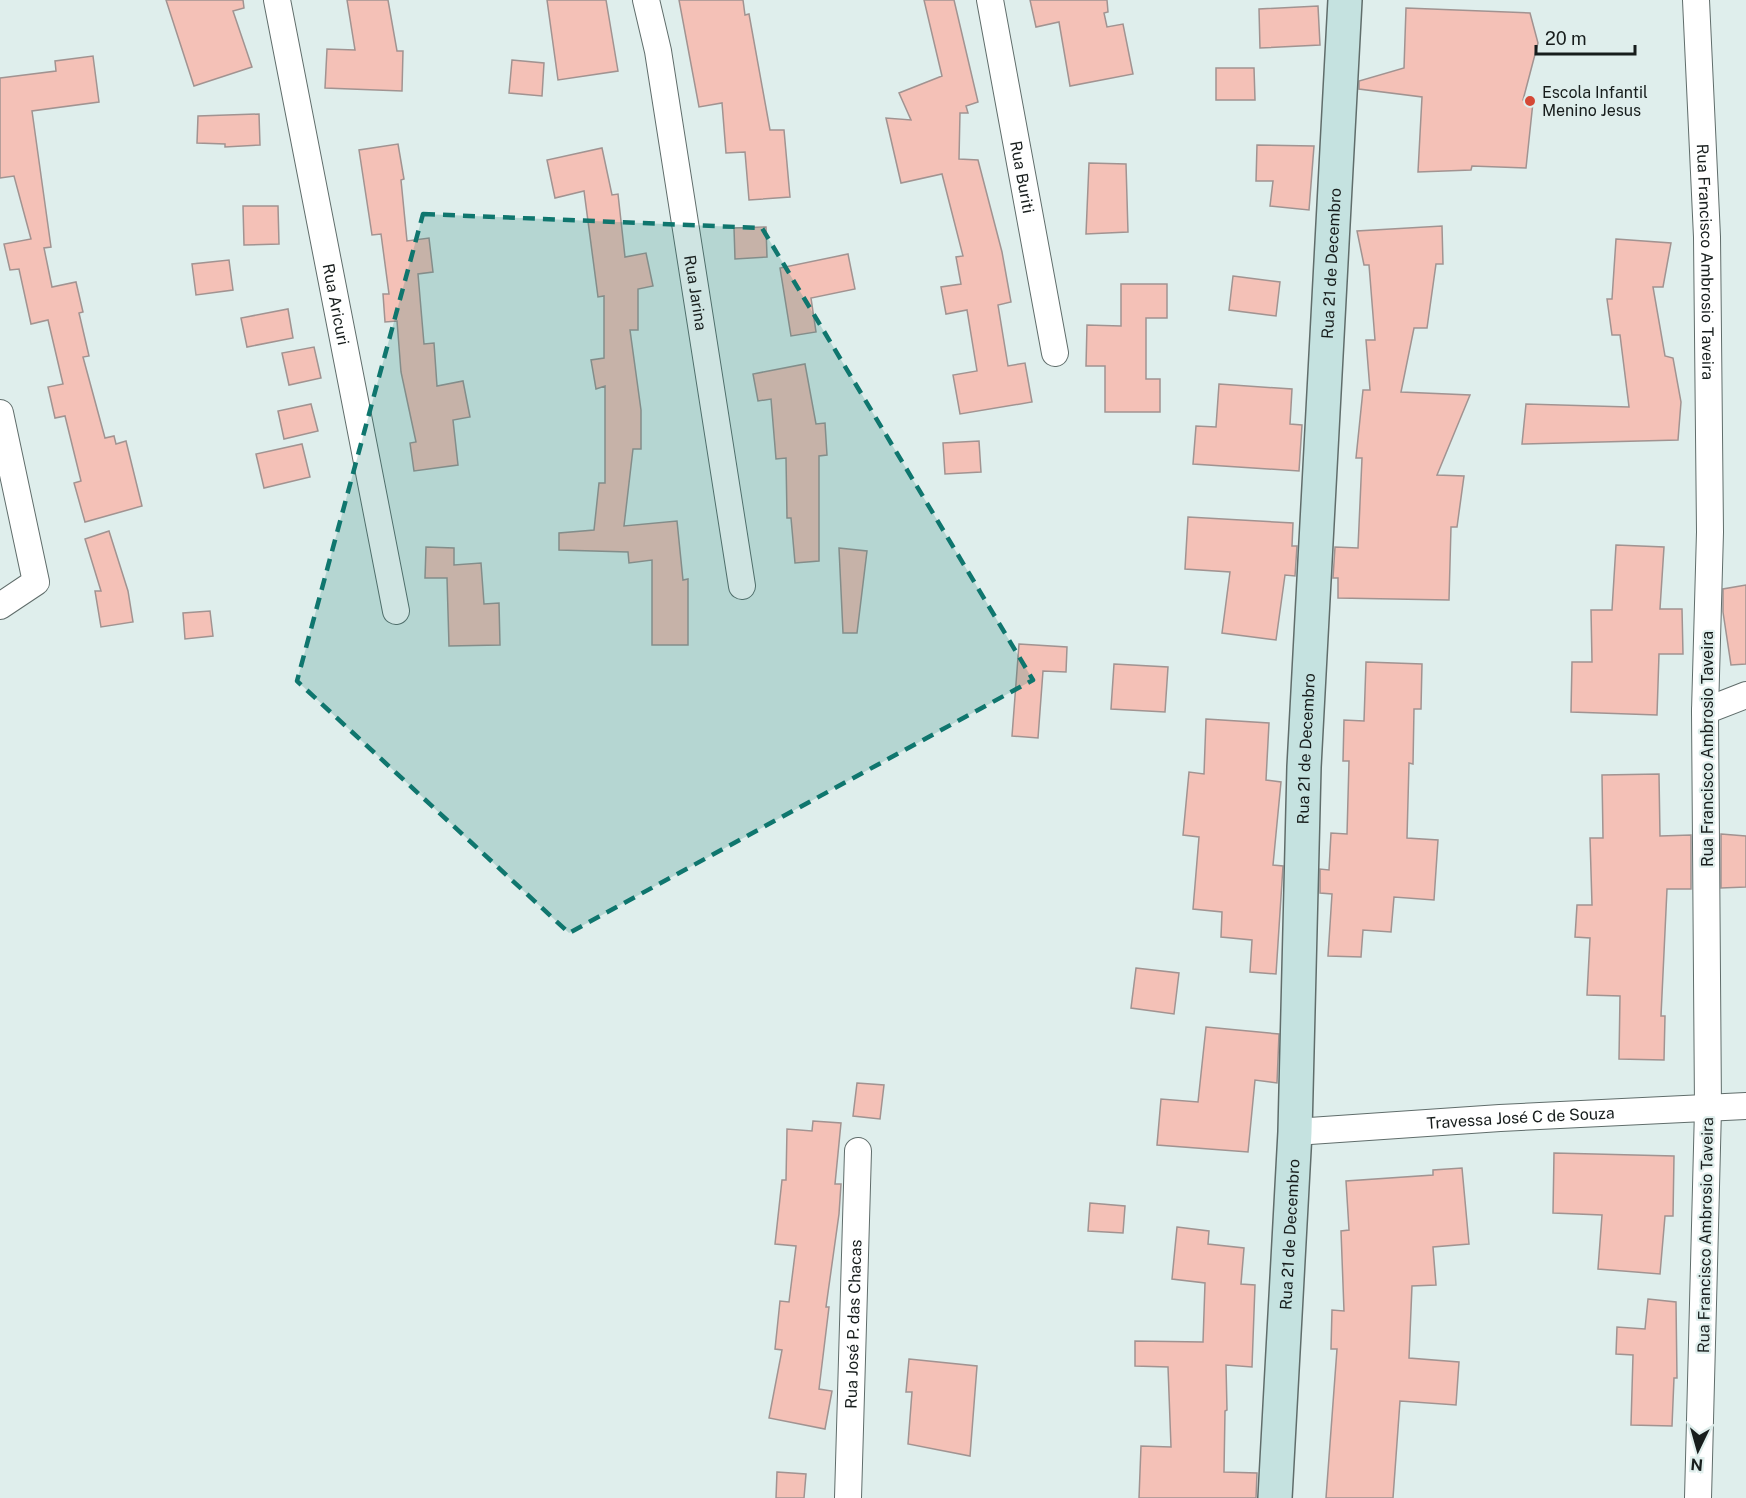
<svg xmlns="http://www.w3.org/2000/svg" width="1746" height="1498" font-family="'Public Sans',sans-serif">
  <style>
    .building { fill: #f4c1b7; stroke: #a19391; stroke-width: 1.5 }
    .lines { fill: none; stroke-linecap: round; stroke-linejoin: round }
    .street-casing { stroke: #606d6b; stroke-width: 28 }
    .secondary-casing { stroke: #606d6b; stroke-width: 36 }
    .street { stroke: #fff; stroke-width: 26 }
    .secondary { stroke: #c5e2e0; stroke-width: 33 }
    .marked { fill: #0f766e; fill-opacity: 0.2; stroke: #0f766e; stroke-width: 4.5; stroke-dasharray: 12 8; stroke-linejoin: round }
    .poi-dot { fill: #d54836; stroke: #dfeeec; stroke-width: 2 }
    .labels { text-anchor: middle; stroke-width: 4.5; stroke-linejoin: round; paint-order: stroke }
    .poi-label { font-size: 16px; fill: #171d1c; stroke: #dfeeec; text-anchor: start }
    .street-label { font-size: 16px; fill: #171d1c; stroke: #dfeeec }
  </style>
  <rect width="100%" height="100%" fill="#dfeeec"/>
  <path class="building" d="M 166,0 L 243,0 L 244,8 L 233,11 L 252,67 L 194,86 Z
    M 347,0 L 388,0 L 397,51 L 403,51 L 402,91 L 325,88 L 327,49 L 355,50 Z
    M 547,0 L 606,0 L 618,71 L 558,80 Z
    M 679,0 L 743,0 L 745,15 L 749,14 L 770,130 L 784,130 L 790,197 L 749,200 L 745,152 L 726,153 L 722,103 L 699,107 Z
    M 924,0 L 954,0 L 978,102 L 966,106 L 968,113 L 960,113 L 959,159 L 978,160 L 1002,252 L 1011,302 L 998,305 L 1008,366 L 1025,363 L 1032,402 L 960,414 L 953,375 L 977,371 L 967,310 L 946,314 L 941,287 L 961,284 L 956,257 L 963,256 L 942,174 L 901,183 L 886,118 L 911,120 L 899,93 L 942,76 Z
    M 1030,0 L 1107,0 L 1108,12 L 1104,13 L 1107,27 L 1123,24 L 1133,74 L 1070,86 L 1059,22 L 1036,27 Z
    M 1318,6 L 1320,45 L 1260,48 L 1259,9 Z
    M 1406,8 L 1530,13 L 1538,43 L 1523,100 L 1533,102 L 1526,168 L 1472,166 L 1471,170 L 1418,172 L 1422,97 L 1359,89 L 1359,81 L 1404,68 Z
    M 93,56 L 99,102 L 32,111 L 51,247 L 44,248 L 52,287 L 76,282 L 83,312 L 79,313 L 89,356 L 83,357 L 105,438 L 114,436 L 116,444 L 126,441 L 142,506 L 85,522 L 74,483 L 81,481 L 65,416 L 55,418 L 48,387 L 63,384 L 48,320 L 31,324 L 19,269 L 10,270 L 4,244 L 31,239 L 14,176 L 0,178 L 0,78 L 56,71 L 55,61 Z
    M 512,60 L 544,63 L 542,96 L 509,93 Z
    M 1216,68 L 1254,68 L 1255,100 L 1216,100 Z
    M 259,114 L 260,145 L 225,147 L 225,144 L 197,143 L 198,116 Z
    M 398,144 L 404,179 L 401,180 L 407,241 L 429,238 L 433,272 L 418,274 L 424,344 L 434,343 L 437,386 L 463,381 L 470,417 L 453,420 L 458,465 L 414,471 L 410,443 L 416,442 L 401,372 L 397,321 L 385,322 L 383,294 L 389,294 L 381,234 L 372,235 L 359,150 Z
    M 1257,145 L 1314,146 L 1309,210 L 1270,206 L 1273,181 L 1256,181 Z
    M 602,148 L 612,195 L 618,194 L 625,257 L 646,253 L 653,286 L 638,289 L 638,330 L 630,330 L 641,410 L 641,449 L 633,449 L 624,526 L 677,521 L 683,580 L 688,579 L 688,645 L 652,645 L 652,560 L 629,563 L 628,552 L 559,550 L 559,533 L 594,530 L 599,483 L 605,483 L 605,386 L 596,389 L 591,360 L 604,358 L 604,296 L 598,297 L 584,191 L 555,198 L 547,160 Z
    M 1089,163 L 1126,164 L 1128,232 L 1086,234 Z
    M 243,206 L 278,206 L 279,244 L 244,245 Z
    M 1442,226 L 1443,264 L 1436,264 L 1427,328 L 1414,328 L 1401,392 L 1470,395 L 1437,475 L 1464,476 L 1457,527 L 1451,527 L 1449,600 L 1338,598 L 1338,578 L 1333,578 L 1335,547 L 1358,548 L 1362,458 L 1356,458 L 1363,390 L 1370,390 L 1366,340 L 1375,340 L 1369,265 L 1364,265 L 1357,231 Z
    M 766,227 L 767,257 L 735,259 L 734,228 Z
    M 1616,239 L 1671,243 L 1663,287 L 1653,287 L 1665,356 L 1673,358 L 1681,402 L 1678,440 L 1522,444 L 1526,404 L 1629,407 L 1620,335 L 1612,335 L 1607,299 L 1612,299 Z
    M 848,254 L 855,289 L 811,298 L 816,332 L 791,336 L 780,268 Z
    M 229,260 L 233,290 L 196,295 L 192,264 Z
    M 1233,276 L 1280,282 L 1276,316 L 1229,310 Z
    M 1121,284 L 1167,284 L 1167,318 L 1146,318 L 1146,379 L 1160,379 L 1160,412 L 1105,412 L 1105,366 L 1086,366 L 1087,325 L 1121,326 Z
    M 288,309 L 293,338 L 247,347 L 241,318 Z
    M 314,347 L 321,378 L 289,385 L 282,353 Z
    M 805,364 L 816,424 L 825,423 L 827,455 L 819,456 L 819,561 L 795,563 L 791,518 L 787,518 L 786,458 L 776,459 L 771,399 L 758,401 L 753,374 Z
    M 1219,384 L 1292,389 L 1290,424 L 1302,425 L 1299,471 L 1193,464 L 1196,426 L 1216,427 Z
    M 311,404 L 318,431 L 284,439 L 278,411 Z
    M 979,441 L 981,472 L 945,474 L 943,443 Z
    M 302,444 L 310,477 L 264,488 L 256,454 Z
    M 1188,517 L 1293,523 L 1292,546 L 1297,546 L 1295,576 L 1285,575 L 1276,640 L 1222,633 L 1230,572 L 1185,569 Z
    M 109,531 L 128,591 L 133,622 L 101,627 L 95,591 L 101,591 L 85,539 Z
    M 1616,545 L 1664,547 L 1660,609 L 1682,609 L 1683,654 L 1659,654 L 1657,715 L 1571,712 L 1572,662 L 1592,662 L 1591,610 L 1612,610 Z
    M 426,547 L 454,548 L 454,565 L 481,563 L 484,604 L 499,603 L 500,645 L 449,646 L 447,578 L 425,578 Z
    M 839,548 L 867,551 L 857,633 L 843,633 Z
    M 1746,585 L 1746,664 L 1731,665 L 1723,612 L 1723,589 Z
    M 210,611 L 213,636 L 185,639 L 183,613 Z
    M 1019,644 L 1067,647 L 1066,672 L 1043,671 L 1038,738 L 1012,736 Z
    M 1366,662 L 1422,664 L 1421,709 L 1414,709 L 1413,764 L 1409,763 L 1407,838 L 1438,840 L 1434,900 L 1394,897 L 1391,932 L 1363,930 L 1361,957 L 1328,956 L 1332,894 L 1320,893 L 1320,869 L 1329,870 L 1331,833 L 1347,834 L 1349,761 L 1343,761 L 1344,720 L 1364,721 Z
    M 1114,664 L 1168,667 L 1165,712 L 1111,709 Z
    M 1206,719 L 1269,723 L 1266,780 L 1281,782 L 1273,865 L 1283,866 L 1276,974 L 1250,972 L 1252,940 L 1221,937 L 1222,912 L 1193,909 L 1199,837 L 1183,835 L 1189,772 L 1204,774 Z
    M 1659,774 L 1660,836 L 1691,835 L 1691,889 L 1667,889 L 1661,1016 L 1665,1016 L 1664,1060 L 1619,1059 L 1620,996 L 1587,995 L 1590,938 L 1575,937 L 1577,905 L 1592,905 L 1590,838 L 1603,838 L 1602,775 Z
    M 1721,834 L 1746,836 L 1746,887 L 1721,888 Z
    M 1136,968 L 1179,973 L 1174,1014 L 1131,1008 Z
    M 1206,1027 L 1279,1034 L 1277,1083 L 1255,1080 L 1248,1152 L 1157,1145 L 1161,1099 L 1198,1102 Z
    M 857,1083 L 884,1085 L 880,1119 L 853,1116 Z
    M 813,1121 L 841,1123 L 835,1184 L 841,1184 L 839,1214 L 826,1307 L 829,1307 L 819,1389 L 832,1391 L 825,1429 L 769,1418 L 782,1350 L 775,1349 L 780,1301 L 789,1302 L 796,1246 L 775,1244 L 782,1180 L 786,1180 L 787,1129 L 812,1131 Z
    M 1554,1153 L 1674,1156 L 1673,1216 L 1665,1216 L 1660,1274 L 1598,1269 L 1602,1215 L 1553,1213 Z
    M 1462,1168 L 1469,1244 L 1433,1247 L 1436,1285 L 1412,1286 L 1409,1358 L 1459,1362 L 1456,1405 L 1400,1401 L 1393,1498 L 1326,1498 L 1337,1349 L 1331,1349 L 1332,1310 L 1344,1311 L 1341,1231 L 1349,1230 L 1346,1181 L 1433,1175 L 1433,1170 Z
    M 1090,1203 L 1125,1206 L 1123,1233 L 1088,1231 Z
    M 1177,1227 L 1209,1231 L 1208,1244 L 1244,1248 L 1241,1284 L 1255,1285 L 1252,1367 L 1226,1365 L 1227,1410 L 1225,1411 L 1224,1472 L 1257,1473 L 1256,1498 L 1139,1498 L 1141,1446 L 1171,1447 L 1168,1367 L 1135,1366 L 1135,1341 L 1203,1342 L 1205,1283 L 1172,1279 Z
    M 1648,1299 L 1676,1302 L 1677,1378 L 1674,1378 L 1672,1426 L 1631,1425 L 1633,1355 L 1616,1354 L 1617,1327 L 1645,1329 Z
    M 909,1359 L 977,1366 L 970,1456 L 908,1444 L 912,1392 L 906,1392 Z
    M 777,1472 L 806,1474 L 804,1498 L 776,1498 Z"/>
  <g class="lines">
    <g class="street-casing">
      <g id="street">
        <path id="s1" d="M 277,0 L 396,611"/>
        <path id="s2" d="M 646,0 L 658,51 L 742,586"/>
        <path id="s3" d="M 990,0 L 1055,353"/>
        <path id="s4" d="M 1696,0 L 1707,237 L 1710,532 L 1705,711 L 1708,1109 L 1698,1498"/>
        <path d="M 0,413 L 36,582 L 0,606"/>
        <path d="M 1705,711 L 1746,695"/>
        <path id="s5" d="M 1295,1132 L 1500,1118 L 1746,1106"/>
        <path id="s6" d="M 848,1498 L 858,1151"/>
      </g>
    </g>
    <g class="secondary-casing">
      <g id="secondary">
        <path id="s7" d="M 1275,1498 L 1295,1132 L 1304,767 L 1345,0"/>
      </g>
    </g>
    <use href="#street" class="street"/>
    <use href="#secondary" class="secondary"/>
  </g>
  <path class="marked" d="M 423,214 L 762,228 L 1033,680 L 569,933 L 297,681 Z"/>
  <circle class="poi-dot" cx="1530" cy="101" r="6"/>
  <g class="labels">
    <g class="poi-label">
      <text x="1542" y="98">Escola Infantil<tspan x="1542" dy="18">Menino Jesus</tspan></text>
    </g>
    <g class="street-label">
      <text dy="6" stroke="none"><textPath href="#s3" startOffset="180">Rua Buriti</textPath></text>
      <text dy="6" stroke="none"><textPath href="#s4" startOffset="262">Rua Francisco Ambrosio Taveira</textPath></text>
      <text dy="6" stroke="none"><textPath href="#s7" startOffset="1236">Rua 21 de Decembro</textPath></text>
      <text dy="6" stroke="none"><textPath href="#s2" startOffset="297">Rua Jarina</textPath></text>
      <text dy="6" stroke="none"><textPath href="#s1" startOffset="310">Rua Aricuri</textPath></text>
      <text dy="6" stroke="none"><textPath href="#s7" startOffset="750">Rua 21 de Decembro</textPath></text>
      <text transform="translate(1707 749) rotate(-90)" y="6">Rua Francisco Ambrosio Taveira</text>
      <text dy="6" stroke="none"><textPath href="#s5" startOffset="226">Travessa José C de Souza</textPath></text>
      <text dy="6" stroke="none"><textPath href="#s7" startOffset="264">Rua 21 de Decembro</textPath></text>
      <text transform="translate(1705 1235) rotate(-89)" y="6">Rua Francisco Ambrosio Taveira</text>
      <text dy="6" stroke="none"><textPath href="#s6" startOffset="174">Rua José P. das Chacas</textPath></text>
    </g>
  </g>
  <g transform="translate(1698 1450) rotate(185)" stroke="#dfeeec" stroke-width="4.5" paint-order="stroke">
  <path d="M0-4.5L10 22L0 15L-10 22Z" fill="#171d1c"/>
  <text y="-9" font-size="16" font-weight="bold" text-anchor="middle" fill="#171d1c">N</text>
  </g>
  <path d="M1536 45v9h99v-9" fill="none" stroke="#171d1c" stroke-width="3"/>
  <text x="1545" y="45" font-size="18" fill="#171d1c" stroke="#dfeeec" stroke-width="4.5" paint-order="stroke">20 m</text>
</svg>
